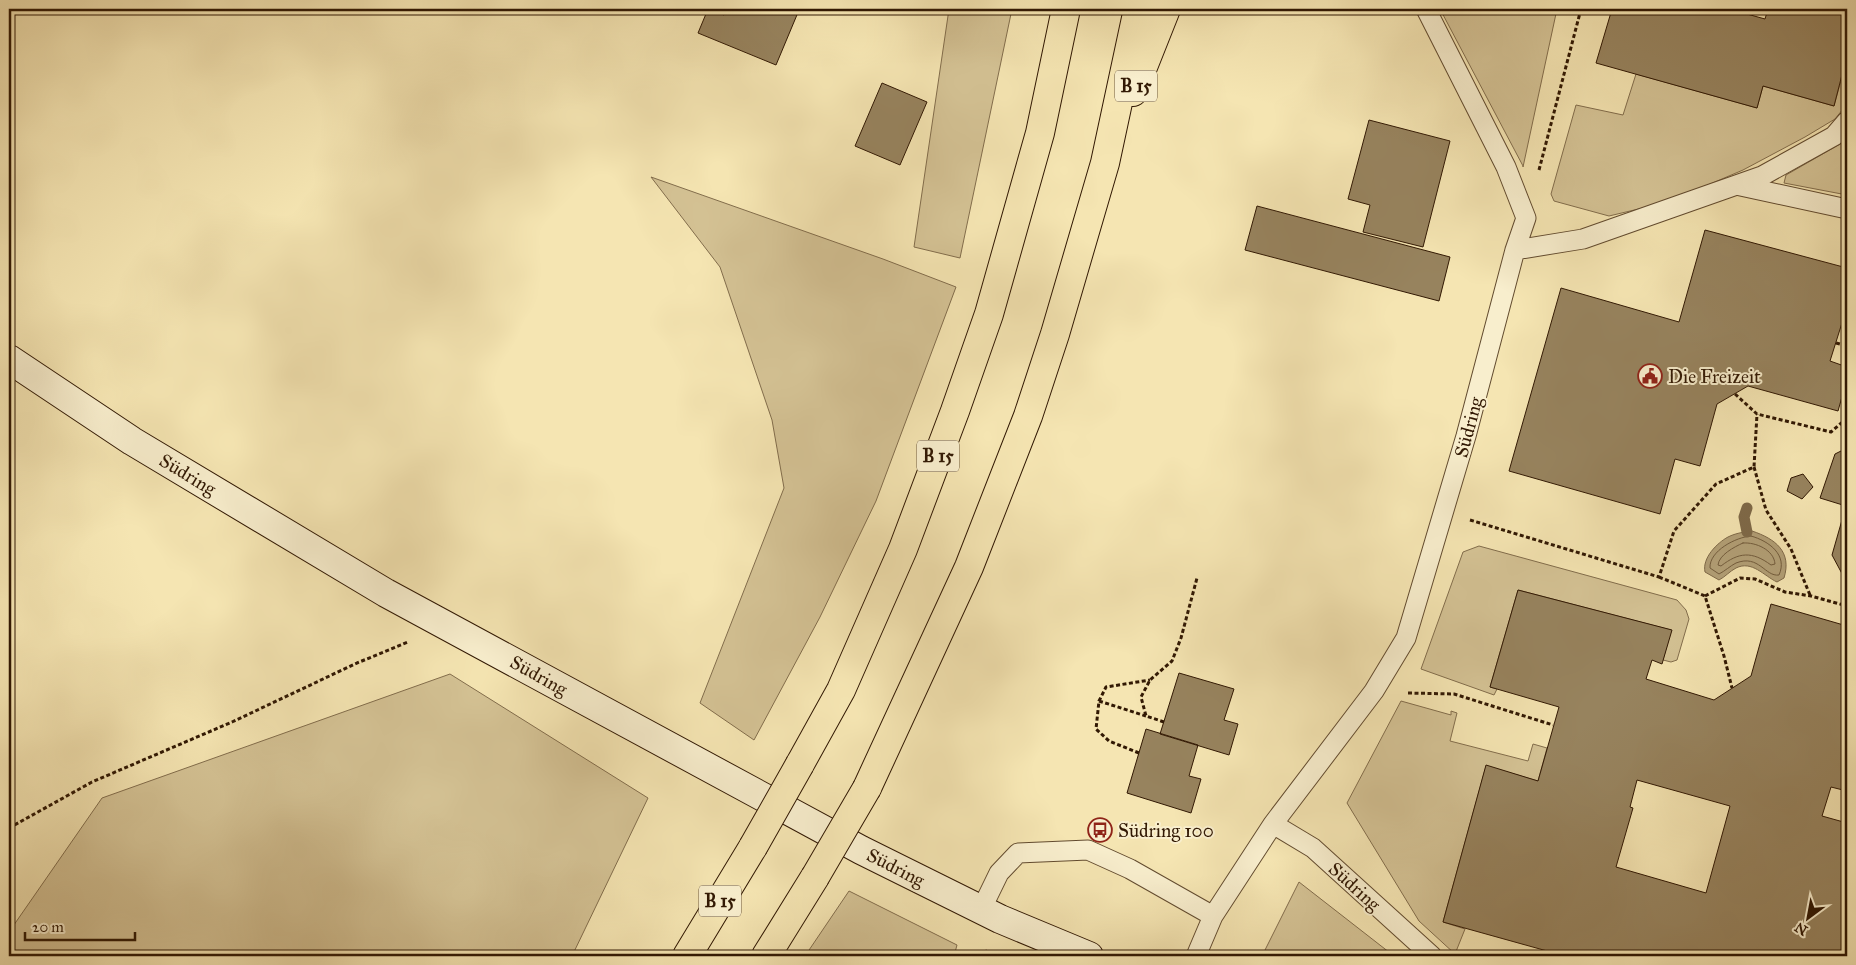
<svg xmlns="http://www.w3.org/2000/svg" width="1856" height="965" font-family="'IM FELL Great Primer',serif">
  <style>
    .green { fill: #d4c294; stroke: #826d4c }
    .water { fill: #b29f76; stroke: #7e6948 }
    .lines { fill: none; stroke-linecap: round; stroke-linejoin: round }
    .shore { stroke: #725c3c; stroke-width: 1 }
    .stream { stroke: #7e6948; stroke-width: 11 }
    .building { fill: #97835e; stroke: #311803; fill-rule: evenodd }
    .lane-casing { stroke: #624b2f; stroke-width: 21 }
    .secondary-casing { stroke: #311803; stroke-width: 30 }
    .highway-casing { stroke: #311803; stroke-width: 30 }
    .path { stroke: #311803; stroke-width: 3; stroke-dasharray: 4 2.5; stroke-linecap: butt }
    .lane { stroke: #f8eecd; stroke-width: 19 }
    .secondary { stroke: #f8eecd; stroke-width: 28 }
    .highway { stroke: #f5e5b2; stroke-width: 28 }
    .highway-bridge-casing { stroke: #311803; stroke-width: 30; stroke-linecap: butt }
    .highway-bridge { stroke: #f5e5b2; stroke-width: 28 }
    .labels { text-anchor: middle; stroke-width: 4; stroke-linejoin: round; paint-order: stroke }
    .shield { fill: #f8eecd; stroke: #6d5840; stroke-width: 1 }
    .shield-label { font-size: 18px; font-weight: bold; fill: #311803 }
    .poi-label { font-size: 19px; fill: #311803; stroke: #f8eecd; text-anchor: start }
    .street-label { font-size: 19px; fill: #311803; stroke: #f8eecd }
  </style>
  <rect width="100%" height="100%" fill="#f5e5b2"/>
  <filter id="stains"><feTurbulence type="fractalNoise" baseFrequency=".004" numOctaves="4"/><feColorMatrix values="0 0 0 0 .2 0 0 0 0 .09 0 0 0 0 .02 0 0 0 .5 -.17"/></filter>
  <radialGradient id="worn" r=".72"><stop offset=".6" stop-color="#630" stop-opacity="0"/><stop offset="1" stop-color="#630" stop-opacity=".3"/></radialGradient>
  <path class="green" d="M 949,9 L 1012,9 L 960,258 L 914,247 Z
    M 1440,9 L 1557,9 L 1523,167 L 1523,166 Z
    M 1636,74 L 1757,108 L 1763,86 L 1834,106 L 1842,77 L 1847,78 L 1847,104 L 1835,119 L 1805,137 L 1743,170 L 1668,202 L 1609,216 L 1554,201 L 1551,194 L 1576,105 L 1623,115 Z
    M 1847,140 L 1847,195 L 1784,183 L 1786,175 Z
    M 651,177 L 883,259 L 956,287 L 876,501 L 820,617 L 754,740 L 700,703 L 784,488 L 772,420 L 720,267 Z
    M 1479,546 L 1677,600 L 1686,610 L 1689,619 L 1677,660 L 1671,662 L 1663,660 L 1671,630 L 1518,590 L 1490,687 L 1497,689 L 1494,695 L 1421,669 L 1463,552 Z
    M 450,674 L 648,798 L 572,956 L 9,956 L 9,932 L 102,798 Z
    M 1401,701 L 1451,715 L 1451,711 L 1457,713 L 1450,741 L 1528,761 L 1533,744 L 1547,748 L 1538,781 L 1486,766 L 1443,922 L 1465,929 L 1455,954 L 1419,921 L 1347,803 Z
    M 1299,882 L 1394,956 L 1262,956 Z
    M 849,891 L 957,945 L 954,956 L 805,956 Z"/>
  <path class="water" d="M 1752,531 C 1776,539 1792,552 1784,578 L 1777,582 C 1764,576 1752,560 1736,568 C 1730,571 1725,577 1719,580 L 1705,572 C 1702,558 1717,543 1728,537 C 1736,533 1744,532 1752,531 Z"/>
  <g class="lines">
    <path class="shore" d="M 1751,536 C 1769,541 1788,555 1779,575 C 1765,577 1759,554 1736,563 C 1730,566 1725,571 1719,574 L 1710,568 C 1709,551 1736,537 1751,536 Z
      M 1743,543 C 1756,542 1774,550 1775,564 L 1771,565 C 1752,551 1739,552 1721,566 L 1718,565 C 1719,555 1734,547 1743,543 Z"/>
    <path class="stream" d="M 1747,508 L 1744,517 L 1747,532"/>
  </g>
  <path class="building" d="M 708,9 L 724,15 L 727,9 L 795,9 L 799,10 L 776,65 L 698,33 Z
    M 1612,9 L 1729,9 L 1765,19 L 1768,9 L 1847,9 L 1847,64 L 1845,63 L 1834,106 L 1763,86 L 1757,108 L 1596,63 Z
    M 882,83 L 927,102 L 900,165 L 855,146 Z
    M 1369,120 L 1450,141 L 1423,247 L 1363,232 L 1370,205 L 1348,199 Z
    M 1257,206 L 1450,257 L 1439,301 L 1245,250 Z
    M 1705,230 L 1847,268 L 1847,307 L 1830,361 L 1847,367 L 1847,379 L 1838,411 L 1748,386 L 1717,404 L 1700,466 L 1675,459 L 1660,514 L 1509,471 L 1561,288 L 1679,322 Z
    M 1847,448 L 1847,583 L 1832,555 L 1846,506 L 1820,498 L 1835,454 Z
    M 1803,474 L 1813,487 L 1802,499 L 1787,491 L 1791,478 Z
    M 1518,590 L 1672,630 L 1662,664 L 1652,660 L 1646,679 L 1714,700 L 1751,676 L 1771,604 L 1847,626 L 1847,791 L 1831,787 L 1822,816 L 1847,823 L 1847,956 L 1614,956 L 1605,952 L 1603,956 L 1565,956 L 1443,922 L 1486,765 L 1538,781 L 1559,707 L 1490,687 ZM 1637,780 L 1730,806 L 1706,893 L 1616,867 L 1633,808 L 1630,807 Z
    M 1179,673 L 1234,689 L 1224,720 L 1238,724 L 1229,755 L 1160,734 Z
    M 1146,729 L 1198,745 L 1189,776 L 1201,779 L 1191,813 L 1127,793 Z"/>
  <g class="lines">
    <g class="lane-casing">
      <path id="lane" d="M 1736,185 L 1847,209
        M 1515,250 L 1583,239 L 1762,176 L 1834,136 L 1847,121
        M 1273,824 L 1313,848 L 1432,956
        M 981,910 L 999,873 L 1018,853 L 1088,850 L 1130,869 L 1213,916
        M 1196,956 L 1213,916 L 1273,824 L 1374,691 L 1406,638 L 1466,436 L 1515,250 L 1526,218 L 1506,167 L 1426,9"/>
    </g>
    <g class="secondary-casing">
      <path id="secondary" d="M 9,359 L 132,441 L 386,593 L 861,850 L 1000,919 L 1089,956"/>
    </g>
    <g class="highway-casing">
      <path id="highway" d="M 1133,92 L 1166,9
        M 800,764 L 841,690 L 903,549 L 955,411 L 989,314 L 1040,133 L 1066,9
        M 867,788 L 969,567 L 1028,416 L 1055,334 L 1105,163 L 1138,9
        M 687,956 L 753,847
        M 766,956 L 815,877"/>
    </g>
    <path class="path" d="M 1844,70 L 1847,71
      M 1539,170 L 1581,9
      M 1836,343 L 1847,346
      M 1735,394 L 1757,414 L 1831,432 L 1847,418
      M 1754,467 L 1766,510 L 1791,549 L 1810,595
      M 1470,520 L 1659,577 L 1674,531 L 1716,484 L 1754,467 L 1757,414
      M 1659,577 L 1705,596 L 1724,656 L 1732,688
      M 1705,596 L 1740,578 L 1755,579 L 1785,592 L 1811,596 L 1847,606
      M 1408,693 L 1454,694 L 1553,725
      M 1099,701 L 1146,716
      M 1164,722 L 1146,716 L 1141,697 L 1150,680 L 1172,661 L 1181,638 L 1197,578
      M 1139,753 L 1109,741 L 1096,729 L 1099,701 L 1106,687 L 1150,680
      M 9,828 L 92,782 L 232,722 L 357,663 L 408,642
      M 984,956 L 987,950"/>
    <use href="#lane" class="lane"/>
    <use href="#secondary" class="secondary"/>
    <use href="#highway" class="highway"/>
    <g class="highway-bridge-casing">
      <path id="highway-bridge" d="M 753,847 L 800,764
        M 815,877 L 867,788"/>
    </g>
    <use href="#highway-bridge" class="highway-bridge"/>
  </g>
  <defs>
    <g id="civic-ring" transform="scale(1.25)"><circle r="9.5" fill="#f8eecd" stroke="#8f2418" stroke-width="1.5"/><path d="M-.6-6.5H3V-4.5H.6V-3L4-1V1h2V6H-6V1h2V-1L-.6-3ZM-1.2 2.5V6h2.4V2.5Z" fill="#8f2418"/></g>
    <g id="bus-ring" transform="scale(1.25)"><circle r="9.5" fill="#f8eecd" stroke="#8f2418" stroke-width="1.5"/><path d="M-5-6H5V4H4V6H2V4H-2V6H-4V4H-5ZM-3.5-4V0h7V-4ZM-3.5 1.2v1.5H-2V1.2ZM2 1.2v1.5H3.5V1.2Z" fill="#8f2418"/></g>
  </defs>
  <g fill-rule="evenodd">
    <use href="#civic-ring" x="1650" y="376"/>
    <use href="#bus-ring" x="1100" y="830"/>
  </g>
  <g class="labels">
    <g class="shield">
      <rect x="1115" y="70.5" width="42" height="31" rx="4"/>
      <rect x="917" y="440.5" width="42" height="31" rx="4"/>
      <rect x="699" y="885.5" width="42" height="31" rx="4"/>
    </g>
    <g class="shield-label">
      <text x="1136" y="92">B 15</text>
      <text x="938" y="462">B 15</text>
      <text x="720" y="907">B 15</text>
    </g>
    <g class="poi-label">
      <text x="1668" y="383">Die Freizeit</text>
      <text x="1118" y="837">Südring 100</text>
    </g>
    <g class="street-label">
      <text transform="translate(1468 427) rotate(-75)" y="7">Südring</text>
      <text transform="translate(188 474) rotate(31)" y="7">Südring</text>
      <text transform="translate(539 675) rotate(29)" y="7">Südring</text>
      <text transform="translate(896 867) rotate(27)" y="7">Südring</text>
      <text transform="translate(1355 886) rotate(42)" y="7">Südring</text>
    </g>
  </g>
  <rect width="1856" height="965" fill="none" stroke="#f5e5b2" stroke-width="30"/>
  <rect x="10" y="10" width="1836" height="945" fill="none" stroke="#311803" stroke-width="2.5"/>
  <rect x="15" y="15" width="1826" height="935" fill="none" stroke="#311803"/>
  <g transform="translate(1808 918) rotate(212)" stroke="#f8eecd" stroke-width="4" paint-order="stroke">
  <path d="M0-4L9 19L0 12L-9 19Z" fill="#311803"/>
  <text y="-8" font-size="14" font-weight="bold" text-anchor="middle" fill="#311803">N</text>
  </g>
  <path d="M25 932v8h110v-8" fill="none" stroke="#311803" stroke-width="2.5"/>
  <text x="32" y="932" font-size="15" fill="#311803" stroke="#f8eecd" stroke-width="4" paint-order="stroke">20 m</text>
  <rect width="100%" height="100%" filter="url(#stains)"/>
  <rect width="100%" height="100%" fill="url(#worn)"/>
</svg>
